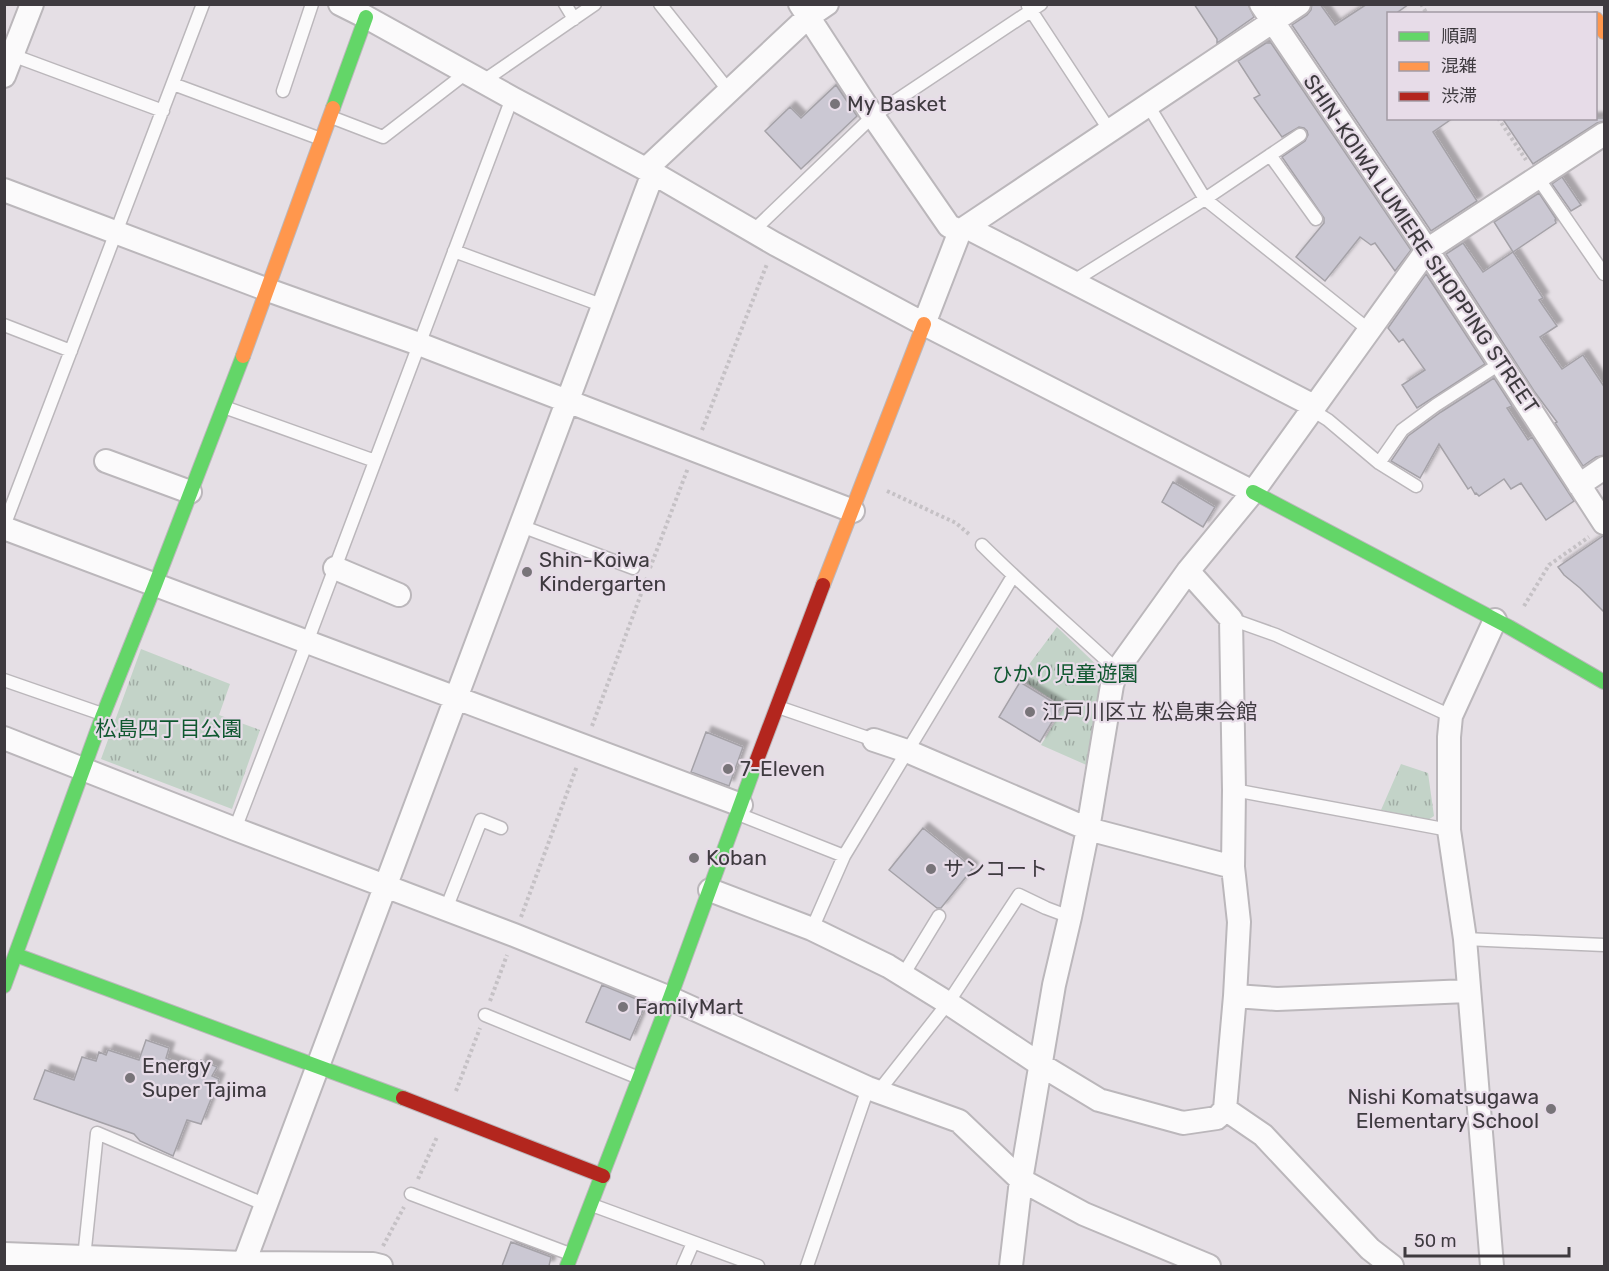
<svg xmlns="http://www.w3.org/2000/svg" width="1609" height="1271" font-family="Rubik,'Noto Sans JP',sans-serif">
  <style>
    .park { fill: url(#park-tufts) }
    .building { fill: #cbc8d3; stroke: #a5a2a8; stroke-width: 1.5; filter: url(#shadow) }
    .lines { fill: none; stroke-linecap: round; stroke-linejoin: round }
    .lane-casing { stroke: #bbb7bb; stroke-width: 15 }
    .street-casing { stroke: #bbb7bb; stroke-width: 26 }
    .fast-casing { stroke: #bbb7bb; stroke-width: 16 }
    .slow-casing { stroke: #bbb7bb; stroke-width: 16 }
    .jam-casing { stroke: #bbb7bb; stroke-width: 16 }
    .path { stroke: #c5c1c5; stroke-width: 4; stroke-dasharray: 3 3; stroke-linecap: butt }
    .lane { stroke: #fbfafb; stroke-width: 12 }
    .street { stroke: #fbfafb; stroke-width: 22 }
    .fast { stroke: #63d668; stroke-width: 14 }
    .slow { stroke: #ff974d; stroke-width: 14 }
    .jam { stroke: #b3261e; stroke-width: 14 }
    .poi-dot { fill: #787479; stroke: #e7dce8; stroke-width: 2 }
    .labels { text-anchor: middle; stroke-width: 4.5; stroke-linejoin: round; paint-order: stroke }
    .poi-label { font-size: 21px; fill: #3e3a3f; stroke: #e7dce8; text-anchor: start }
    .street-label { font-size: 21px; fill: #3e3a3f; stroke: #e7dce8 }
    .park-label { font-size: 21px; fill: #105830; stroke: #e7dce8 }
  </style>
  <defs>
    <pattern id="park-tufts" width="24" height="20" patternUnits="userSpaceOnUse" patternTransform="scale(1.5)"><rect width="24" height="20" fill="#c3d3c8"/><path d="M3 7l-1-3M5 7V3M7 7l1-3M15 17l-1-3M17 17v-4M19 17l1-3" fill="none" stroke="#a0aca4"/></pattern>
    <filter id="shadow"><feDropShadow dx="5.5" dy="-5.5" stdDeviation="1.5" flood-color="#0004"/></filter>
  </defs>
  <rect width="100%" height="100%" fill="#e5dfe5"/>
  <path class="park" d="M 1057,627 L 1105,673 L 1091,767 L 1041,745 L 1064,707 L 1019,678 Z
    M 141,649 L 230,684 L 219,715 L 260,730 L 232,809 L 101,759 Z
    M 1401,764 L 1428,773 L 1434,816 L 1428,820 L 1381,810 Z"/>
  <path class="building" d="M 1194,4 L 1248,4 L 1254,17 L 1217,43 L 1217,39 Z
    M 1312,4 L 1320,4 L 1335,25 L 1367,4 L 1409,4 L 1395,14 L 1389,14 L 1389,118 L 1453,118 L 1433,132 L 1477,201 L 1431,231 L 1292,25 L 1307,15 L 1311,10 Z
    M 1266,43 L 1271,43 L 1411,250 L 1395,271 L 1375,243 L 1371,245 L 1360,237 L 1325,281 L 1296,257 L 1324,223 L 1324,218 L 1282,157 L 1305,141 L 1308,135 L 1307,131 L 1304,128 L 1299,127 L 1282,137 L 1254,98 L 1260,95 L 1238,61 Z
    M 836,85 L 857,116 L 801,169 L 765,131 L 790,107 L 801,118 Z
    M 1502,118 L 1605,118 L 1605,121 L 1597,123 L 1533,164 Z
    M 1562,177 L 1581,205 L 1571,211 L 1552,184 Z
    M 1539,193 L 1556,219 L 1555,220 L 1556,223 L 1513,252 L 1494,222 Z
    M 1463,243 L 1483,272 L 1513,252 L 1543,298 L 1539,300 L 1557,326 L 1540,337 L 1562,369 L 1583,355 L 1605,388 L 1605,455 L 1596,457 L 1583,466 L 1555,423 L 1557,422 L 1534,391 L 1446,254 Z
    M 1426,274 L 1485,364 L 1417,408 L 1402,385 L 1425,370 L 1403,339 L 1399,342 L 1388,328 Z
    M 1494,378 L 1512,406 L 1507,408 L 1528,440 L 1532,437 L 1574,501 L 1546,520 L 1521,483 L 1511,489 L 1504,479 L 1479,496 L 1476,493 L 1475,494 L 1471,487 L 1468,489 L 1439,444 L 1420,478 L 1391,461 L 1408,436 L 1441,412 Z
    M 1173,482 L 1215,507 L 1203,527 L 1162,502 Z
    M 1603,536 L 1605,536 L 1605,613 L 1580,588 L 1564,575 L 1558,567 Z
    M 1020,682 L 1061,707 L 1040,742 L 999,717 Z
    M 706,732 L 743,747 L 729,786 L 691,772 Z
    M 923,828 L 973,868 L 941,908 L 937,908 L 889,870 Z
    M 602,985 L 646,1003 L 630,1040 L 586,1022 Z
    M 146,1040 L 169,1048 L 166,1058 L 196,1070 L 201,1060 L 217,1067 L 212,1076 L 219,1079 L 201,1124 L 187,1120 L 173,1156 L 140,1141 L 134,1134 L 34,1099 L 45,1070 L 74,1080 L 82,1057 L 96,1061 L 99,1052 L 106,1055 L 108,1050 L 139,1060 Z
    M 511,1242 L 551,1257 L 549,1266 L 502,1266 Z"/>
  <g class="lines">
    <g class="lane-casing">
      <path id="lane" d="M 565,4 L 574,19
        M 660,4 L 729,91
        M 1028,6 L 1110,131
        M 12,55 L 163,111
        M 482,82 L 595,4
        M 173,84 L 321,139
        M 283,91 L 312,4
        M 1148,105 L 1205,199 L 1369,330
        M 331,117 L 383,137 L 466,73
        M 1270,155 L 1316,219
        M 1538,178 L 1604,274
        M 753,231 L 873,116 L 1041,4
        M 454,251 L 604,306
        M 1072,282 L 1205,199 L 1300,135
        M 4,325 L 71,351
        M 224,407 L 375,461
        M 1312,410 L 1328,420 L 1379,463 L 1416,486
        M 1379,463 L 1402,430 L 1436,405 L 1501,363
        M 4,526 L 203,4
        M 521,526 L 633,568
        M 982,545 C 1025,588 1072,628 1117,670
        M 1231,619 L 1276,635 L 1451,716
        M 4,680 L 102,714
        M 778,707 L 874,740
        M 1234,790 L 1449,830
        M 738,814 L 844,856
        M 235,829 L 307,642 L 512,98
        M 446,909 L 481,820 L 501,828
        M 812,929 L 844,856 L 1013,576
        M 1465,939 L 1604,945
        M 903,975 L 939,916
        M 485,1015 L 639,1078
        M 878,1092 L 948,1003 L 1019,895 L 1046,908 L 1070,917
        M 411,1194 L 570,1254
        M 592,1205 L 758,1266
        M 84,1258 L 97,1133 L 266,1205
        M 683,1266 L 693,1243
        M 807,1266 L 868,1088"/>
    </g>
    <g class="street-casing">
      <path id="street" d="M 340,4 L 366,17 L 512,98 L 653,173 L 775,244 L 924,324 L 1253,492
        M 800,4 L 873,116 L 949,226 L 960,231
        M 1261,4 L 1427,250 L 1604,523
        M 4,76 L 32,4
        M 646,169 L 808,17 L 827,4
        M 4,190 L 268,290 L 419,344 L 853,511
        M 966,227 L 1314,406
        M 924,324 L 960,231 L 1299,4
        M 106,461 L 190,492
        M 1579,485 L 1604,468
        M 4,528 L 741,805
        M 335,568 L 399,595
        M 1188,571 L 1231,619 L 1234,790 L 1233,867 L 1239,922 L 1235,996 L 1225,1109
        M 4,738 L 235,829 L 514,935 L 670,998 L 868,1088 L 959,1121 L 1021,1180 L 1084,1214 L 1209,1266
        M 874,740 L 907,751 L 1088,829 L 1233,867
        M 710,890 L 812,929 L 888,966 L 948,1003 L 1041,1065 L 1099,1100 L 1183,1123 L 1217,1118 L 1225,1109 L 1263,1135 L 1370,1249 L 1392,1266
        M 1235,996 L 1277,999 L 1468,991
        M 4,1254 L 244,1263 L 373,1264 L 381,1266
        M 244,1263 L 653,173
        M 1011,1266 L 1021,1180 L 1054,985 L 1070,917 L 1088,829 L 1112,685 L 1117,670 L 1188,571 L 1253,492 L 1427,250 L 1604,134
        M 1492,1266 L 1465,939 L 1449,830 L 1449,737 L 1451,716 L 1495,620"/>
    </g>
    <g class="fast-casing">
      <path id="fast" d="M 333,108 L 366,17
        M 1253,492 L 1509,627 L 1604,682
        M 16,955 L 403,1098
        M 4,986 L 103,715 L 155,585 L 243,356
        M 567,1266 L 670,998 L 755,765"/>
    </g>
    <g class="slow-casing">
      <path id="slow" d="M 1596,19 L 1604,32
        M 243,356 L 333,108
        M 823,585 L 924,324"/>
    </g>
    <g class="jam-casing">
      <path id="jam" d="M 755,765 L 823,585
        M 403,1098 L 603,1176"/>
    </g>
    <path class="path" d="M 1421,4 L 1427,14
      M 1498,118 L 1526,160
      M 702,430 L 767,264
      M 887,491 L 956,523 L 970,535
      M 650,568 L 688,468
      M 1524,606 L 1549,565 L 1589,537
      M 592,726 L 647,578
      M 521,917 L 577,766
      M 490,1001 L 507,955
      M 456,1091 L 480,1028
      M 418,1179 L 437,1137
      M 383,1246 L 404,1207"/>
    <use href="#lane" class="lane"/>
    <use href="#street" class="street"/>
    <use href="#fast" class="fast"/>
    <use href="#slow" class="slow"/>
    <use href="#jam" class="jam"/>
  </g>
  <g class="poi-dot">
    <circle cx="835" cy="104" r="6"/>
    <circle cx="527" cy="572" r="6"/>
    <circle cx="1030" cy="712" r="6"/>
    <circle cx="728" cy="769" r="6"/>
    <circle cx="694" cy="858" r="6"/>
    <circle cx="931" cy="869" r="6"/>
    <circle cx="623" cy="1007" r="6"/>
    <circle cx="130" cy="1078" r="6"/>
    <circle cx="1551" cy="1109" r="6"/>
  </g>
  <g class="labels">
    <g class="poi-label">
      <text x="847" y="111">My Basket</text>
      <text x="539" y="567">Shin-Koiwa<tspan x="539" dy="24">Kindergarten</tspan></text>
      <text x="1042" y="719">江戸川区立 松島東会館</text>
      <text x="740" y="776">7-Eleven</text>
      <text x="706" y="865">Koban</text>
      <text x="943" y="876">サンコート</text>
      <text x="635" y="1014">FamilyMart</text>
      <text x="142" y="1073">Energy<tspan x="142" dy="24">Super Tajima</tspan></text>
      <text x="1539" y="1104" text-anchor="end">Nishi Komatsugawa<tspan x="1539" dy="24">Elementary School</tspan></text>
    </g>
    <g class="street-label">
      <text transform="translate(1421 244) rotate(56)" y="7">SHIN-KOIWA LUMIERE SHOPPING STREET</text>
    </g>
    <g class="park-label">
      <text x="1065" y="681">ひかり児童遊園</text>
      <text x="169" y="736">松島四丁目公園</text>
    </g>
  </g>
  <rect width="1609" height="1271" fill="none" stroke="#3e3a3f" stroke-width="12"/>
  <rect x="1387" y="12" width="210" height="108" fill="#e7dce8" stroke="#a39ba4" stroke-width="1.5"/>
  <rect x="1399" y="32" width="30" height="9" fill="#63d668" stroke="#a39ba4" stroke-width="1.5"/>
  <text x="1441" y="42" font-size="18" fill="#3e3a3f">順調</text>
  <rect x="1399" y="62" width="30" height="9" fill="#ff974d" stroke="#a39ba4" stroke-width="1.5"/>
  <text x="1441" y="72" font-size="18" fill="#3e3a3f">混雑</text>
  <rect x="1399" y="92" width="30" height="9" fill="#b3261e" stroke="#a39ba4" stroke-width="1.5"/>
  <text x="1441" y="102" font-size="18" fill="#3e3a3f">渋滞</text>
  <path d="M1405 1247v9h164v-9" fill="none" stroke="#3e3a3f" stroke-width="3"/>
  <text x="1414" y="1247" font-size="18" fill="#3e3a3f" stroke="#e7dce8" stroke-width="4.5" paint-order="stroke">50 m</text>
</svg>
